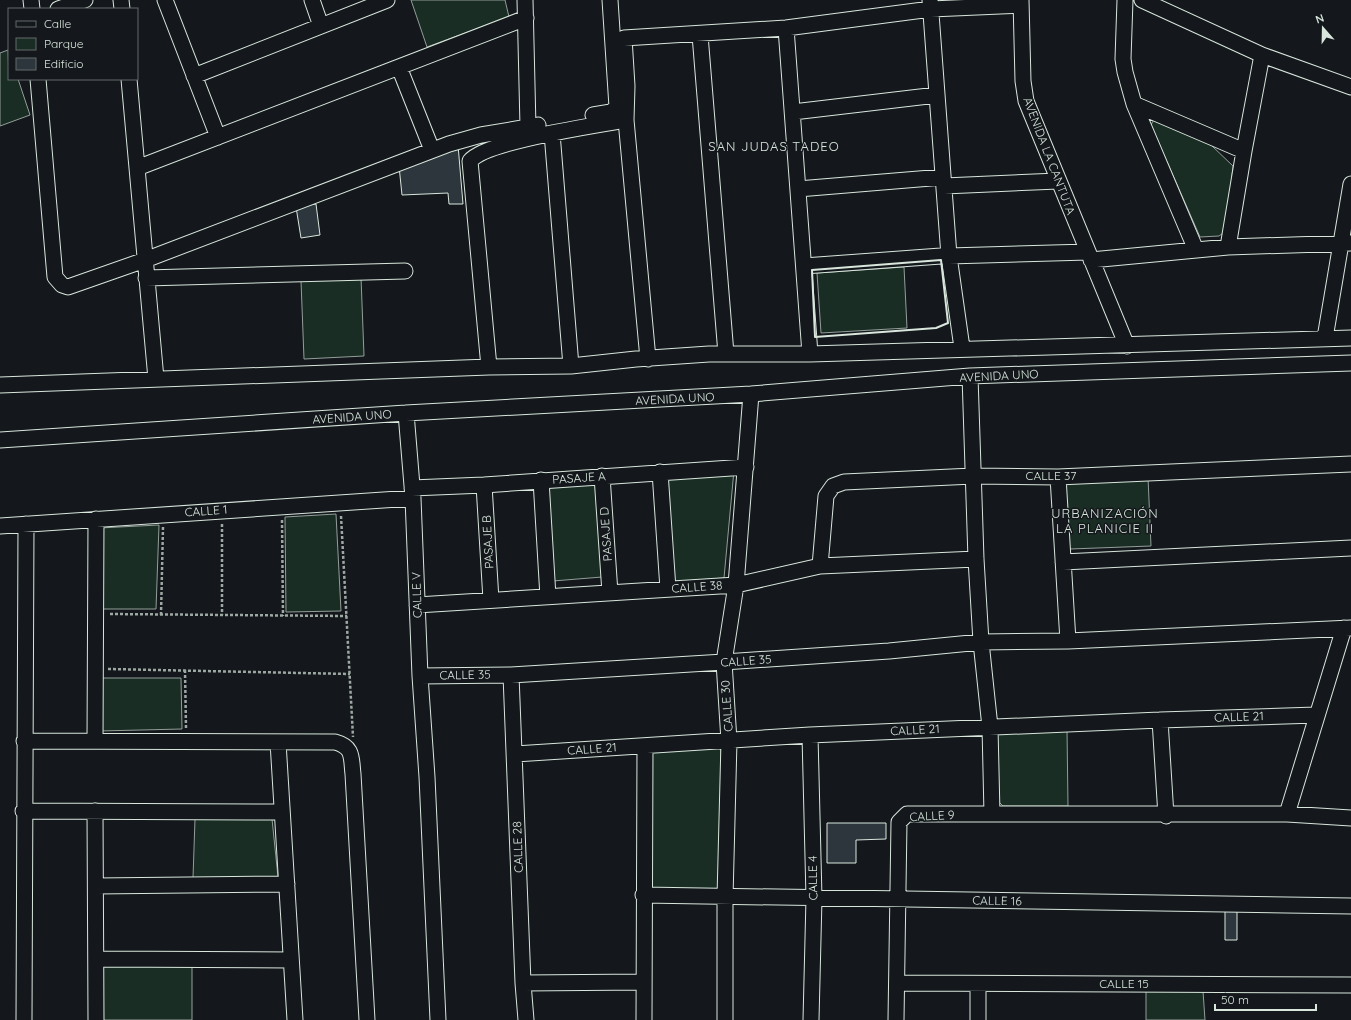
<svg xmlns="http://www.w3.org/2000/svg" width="1351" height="1020" font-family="Quicksand,sans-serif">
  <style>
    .green { fill: #1a2d24; stroke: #939e99 }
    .building { fill: #2c363c; stroke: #d8e6dc }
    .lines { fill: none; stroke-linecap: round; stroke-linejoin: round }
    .minor-casing { stroke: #d8e6dc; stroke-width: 17 }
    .path { stroke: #9da8a2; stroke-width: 2.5; stroke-dasharray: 3 2; stroke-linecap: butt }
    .minor { stroke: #14181c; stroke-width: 15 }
    .wall { stroke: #d8e6dc; stroke-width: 2 }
    .labels { text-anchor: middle; stroke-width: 3; stroke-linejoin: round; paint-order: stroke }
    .street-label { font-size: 12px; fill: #d8e6dc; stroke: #14181c }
    .neighbourhood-label { font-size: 13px; letter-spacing: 1px; fill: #d8e6dc; stroke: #14181c }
  </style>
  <rect width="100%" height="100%" fill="#14181c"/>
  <path class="green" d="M 411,0 L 505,0 L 509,17 L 427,47 Z
    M 8,50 L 9,79 L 18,79 L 30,115 L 0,126 L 0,53 Z
    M 1154,119 L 1211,145 L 1233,166 L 1226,231 L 1219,236 L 1200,237 L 1151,125 Z
    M 904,267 L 907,328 L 821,333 L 817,273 Z
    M 361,277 L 364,356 L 304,359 L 301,281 Z
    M 734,470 L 724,578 L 670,582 L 665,476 Z
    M 1148,477 L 1151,546 L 1070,549 L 1065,544 L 1065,481 Z
    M 598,478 L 602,577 L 553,581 L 545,485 Z
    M 336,514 L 341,611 L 286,612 L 285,517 Z
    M 159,525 L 156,609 L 98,609 L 99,528 Z
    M 100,678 L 181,678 L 182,729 L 99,731 Z
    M 1067,729 L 1068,806 L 1003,806 L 998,801 L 996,736 L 999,733 Z
    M 717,747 L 721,750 L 721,889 L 654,891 L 649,884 L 651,755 L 656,750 Z
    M 195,819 L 272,819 L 278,877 L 193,878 Z
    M 106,965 L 192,966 L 192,1020 L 102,1020 L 102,969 Z
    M 1146,991 L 1203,991 L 1205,1020 L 1146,1020 Z"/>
  <path class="building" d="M 458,145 L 463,204 L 449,204 L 448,193 L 402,195 L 399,166 Z
    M 316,204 L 320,235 L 301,238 L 296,207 Z
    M 827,823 L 886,823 L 886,839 L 856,840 L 856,863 L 827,863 Z
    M 1225,909 L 1237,909 L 1237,940 L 1225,940 Z"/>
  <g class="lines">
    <g class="minor-casing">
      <path id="minor" d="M 31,0 L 32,9
        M 121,0 L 122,9
        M 165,0 L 218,137
        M 312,0 L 321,26
        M 525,0 L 528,127 L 538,125
        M 930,0 L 949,256 L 962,348
        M 1021,0 L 1023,81 L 1026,101 L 1127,346
        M 1125,0 L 1123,59 L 1125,72 L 1134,104 L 1196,250
        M 1142,0 L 1262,55 L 1351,87
        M 58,9 L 85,0
        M 786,28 L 810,354
        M 700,35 L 726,354
        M 399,67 L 432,150
        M 194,76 L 387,0
        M 38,79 L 55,277 L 62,285 L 68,287 L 145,260 L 449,144 L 481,135 L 528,127
        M 129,79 L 156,379
        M 1134,104 L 1244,151
        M 793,112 L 937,95
        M 593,115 L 611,112 L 617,107 L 610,0
        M 552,133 L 571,366
        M 137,168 L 526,18
        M 944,186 L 1058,181
        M 798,189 L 943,177
        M 1228,247 L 1244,151 L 1262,55
        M 949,256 L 1088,252
        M 1091,260 L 1228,247 L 1351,243
        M 804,266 L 941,256
        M 146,278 L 405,271
        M 1325,338 L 1351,184
        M 648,359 L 626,120 L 627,86 L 624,38 L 786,28 L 931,9 L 1021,5
        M 489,367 L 470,161 C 486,141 597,125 626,120
        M 970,376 L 976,559 L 981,642 L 990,727 L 992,814
        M 0,385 L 489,367 L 571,366 L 636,359 L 709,354 L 810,354 L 1351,338
        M 406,413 L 413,498 L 420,676 L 427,777 L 438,1020
        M 0,440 L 406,413 L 751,394 L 970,376 L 1351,363
        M 660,472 L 668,589
        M 602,476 L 610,593
        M 1058,477 L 1068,641
        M 541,480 L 548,597
        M 484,485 L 491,600
        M 412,488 L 484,485 L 746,467
        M 0,526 L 413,498
        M 1063,562 L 1351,548
        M 820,566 L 826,496 L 833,486 L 844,482 L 973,476 L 1058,477 L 1351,464
        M 417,605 L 736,585 L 820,566 L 976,559
        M 511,675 L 523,983 L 526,1020
        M 420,676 L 511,675 L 724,662 L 889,651 L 981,642 L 1068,641 L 1351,628
        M 1160,720 L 1166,816
        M 810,735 L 814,898 L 811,1020
        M 95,740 L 96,519
        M 24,741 L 335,742 C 354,747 351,758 353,774 L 367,1020
        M 278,742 L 295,1020
        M 515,754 L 810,735 L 1160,720 L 1316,715
        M 23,811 L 282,812
        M 95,811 L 96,1020
        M 1287,814 L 1344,628
        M 96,886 L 287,884
        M 643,895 L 1351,906
        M 96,959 L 291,960
        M 523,983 L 644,982
        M 897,983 L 1351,985
        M 24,1020 L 26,524
        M 644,1020 L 645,746
        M 725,1020 L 725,898 L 729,741 L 724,662 L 736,585 L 751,394
        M 896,1020 L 899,822 L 907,814 L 1287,814 L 1351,818
        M 978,1020 L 978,984"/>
    </g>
    <path class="path" d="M 341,516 L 353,737
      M 282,520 L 283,616
      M 222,524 L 222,615
      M 110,614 L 347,616
      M 161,615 L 163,527
      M 108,669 L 350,674
      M 185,670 L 186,728"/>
    <use href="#minor" class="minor"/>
    <path class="wall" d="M 941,260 L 948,323 L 936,328 L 815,337 L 812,270 Z"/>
  </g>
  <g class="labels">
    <g class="street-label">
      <text transform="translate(1049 156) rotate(69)" y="4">AVENIDA LA CANTUTA</text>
      <text transform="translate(999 376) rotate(-3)" y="4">AVENIDA UNO</text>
      <text transform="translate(675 399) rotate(-3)" y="4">AVENIDA UNO</text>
      <text transform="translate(352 417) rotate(-4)" y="4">AVENIDA UNO</text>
      <text x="1051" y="480">CALLE 37</text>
      <text transform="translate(579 478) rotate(-4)" y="4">PASAJE A</text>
      <text transform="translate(206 511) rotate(-4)" y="4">CALLE 1</text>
      <text transform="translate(606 534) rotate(-94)" y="4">PASAJE D</text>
      <text transform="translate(488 542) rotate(-93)" y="4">PASAJE B</text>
      <text transform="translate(697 587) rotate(-4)" y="4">CALLE 38</text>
      <text transform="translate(417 595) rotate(-92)" y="4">CALLE V</text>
      <text transform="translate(746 661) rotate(-4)" y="4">CALLE 35</text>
      <text transform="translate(465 675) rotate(-1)" y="4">CALLE 35</text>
      <text transform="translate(727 706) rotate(-94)" y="4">CALLE 30</text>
      <text transform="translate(1239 717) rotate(-2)" y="4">CALLE 21</text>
      <text transform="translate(915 730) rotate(-3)" y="4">CALLE 21</text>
      <text transform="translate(592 749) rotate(-4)" y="4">CALLE 21</text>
      <text transform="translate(932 816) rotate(-3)" y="4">CALLE 9</text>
      <text transform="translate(518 847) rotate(-92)" y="4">CALLE 28</text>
      <text transform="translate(813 878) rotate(-91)" y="4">CALLE 4</text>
      <text transform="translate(997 901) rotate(1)" y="4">CALLE 16</text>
      <text x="1124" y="988">CALLE 15</text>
    </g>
    <g class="neighbourhood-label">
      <text x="774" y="151">SAN JUDAS TADEO</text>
      <text x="1105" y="518">URBANIZACIÓN<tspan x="1105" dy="15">LA PLANICIE II</tspan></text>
    </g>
  </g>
  <rect x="8" y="8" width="130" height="72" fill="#14181c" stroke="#626a69"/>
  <rect x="16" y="21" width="20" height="6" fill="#14181c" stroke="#626a69"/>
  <text x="44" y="28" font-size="12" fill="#d8e6dc">Calle</text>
  <rect x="16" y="38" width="20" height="12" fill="#1a2d24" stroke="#626a69"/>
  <text x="44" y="48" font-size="12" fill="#d8e6dc">Parque</text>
  <rect x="16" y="58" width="20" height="12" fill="#2c363c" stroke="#626a69"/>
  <text x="44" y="68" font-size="12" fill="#d8e6dc">Edificio</text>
  <g transform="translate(1323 28) rotate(340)" stroke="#14181c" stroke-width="3" paint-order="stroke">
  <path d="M0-3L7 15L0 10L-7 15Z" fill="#d8e6dc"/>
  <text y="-6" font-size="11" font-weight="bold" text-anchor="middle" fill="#d8e6dc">N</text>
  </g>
  <path d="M1215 1004v6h101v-6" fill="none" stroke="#d8e6dc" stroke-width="2"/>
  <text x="1221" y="1004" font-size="12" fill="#d8e6dc" stroke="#14181c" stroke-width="3" paint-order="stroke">50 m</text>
</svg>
